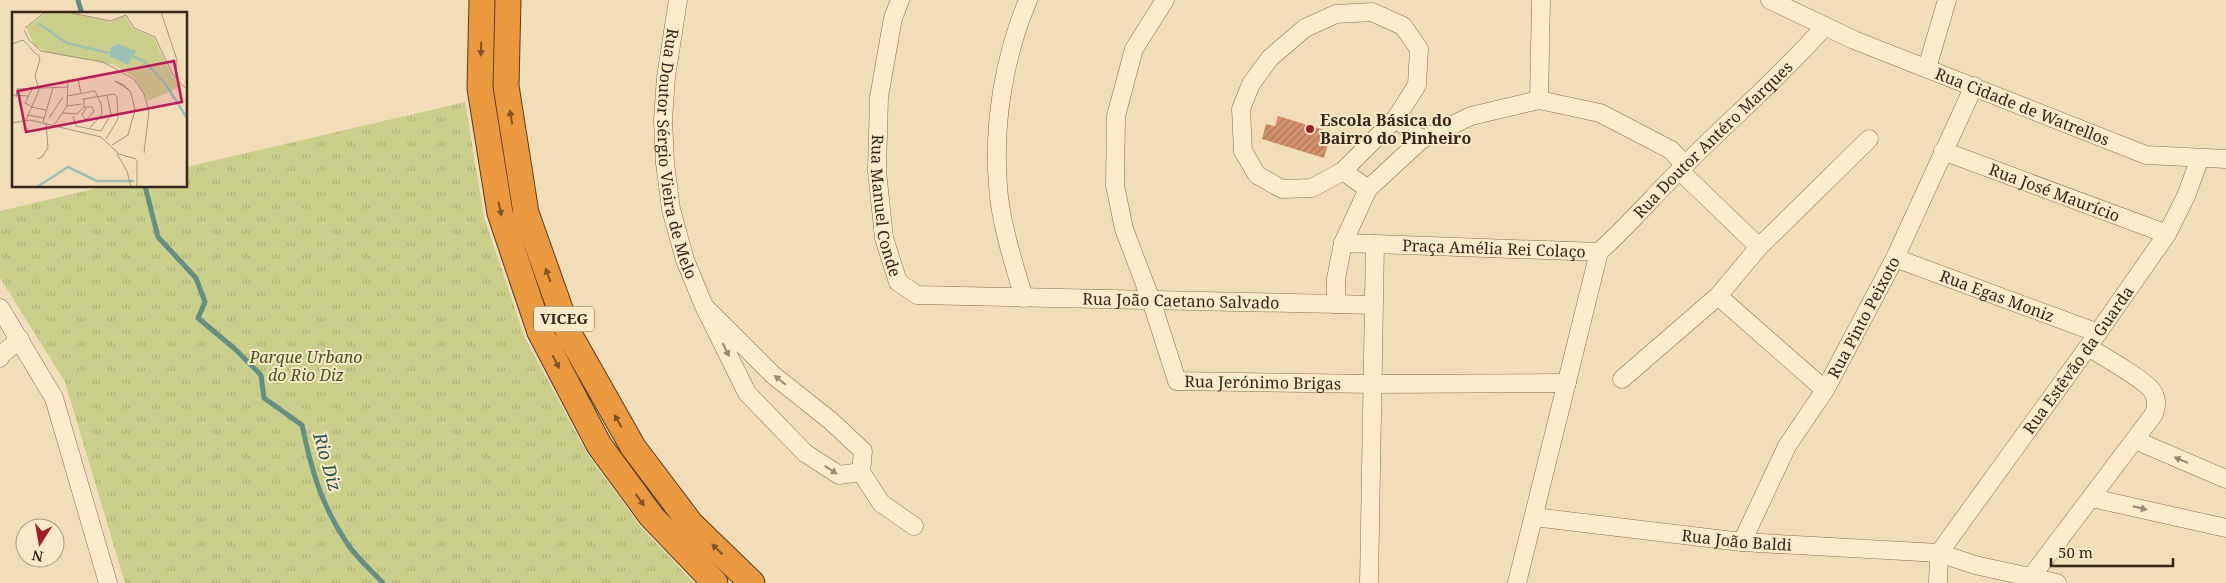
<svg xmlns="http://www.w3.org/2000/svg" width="2226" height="583" font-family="'Noto Serif',serif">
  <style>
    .park { fill: url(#park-tufts) }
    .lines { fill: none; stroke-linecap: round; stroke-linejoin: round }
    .stream { stroke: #658f83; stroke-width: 5 }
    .building { fill: url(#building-hatch) }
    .minor-casing { stroke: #896d52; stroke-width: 19 }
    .highway-casing { stroke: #553b28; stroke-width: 27 }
    .minor { stroke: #fceccc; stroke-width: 18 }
    .highway { stroke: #eb993f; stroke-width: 25 }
    .oneway { fill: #7e5428 }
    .oneway2 { fill: #998972 }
    .poi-dot { fill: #9d1d23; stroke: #f8e9c9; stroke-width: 2 }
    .labels { text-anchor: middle; stroke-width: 4; stroke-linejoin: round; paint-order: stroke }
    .shield { fill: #f8e9c9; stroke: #70604e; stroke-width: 1 }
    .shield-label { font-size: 15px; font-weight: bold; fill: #362619 }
    .street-label { font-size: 16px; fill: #362619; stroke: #f8e9c9 }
    .poi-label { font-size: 16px; font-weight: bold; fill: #362619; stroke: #f8e9c9; text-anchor: start }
    .park-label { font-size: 16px; font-style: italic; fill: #49541e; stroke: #f8e9c9 }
    .water-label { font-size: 18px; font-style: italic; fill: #275753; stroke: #f8e9c9 }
    .inset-river { fill: none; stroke: #9ec1b5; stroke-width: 2.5 }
    .inset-road { fill: none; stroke: #a69479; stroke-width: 1 }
    .view { fill: #c2185b; fill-opacity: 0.15; stroke: #c2185b; stroke-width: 2.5 }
    .inset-edge { fill: none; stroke: #362619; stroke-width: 2.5 }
  </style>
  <defs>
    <pattern id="park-tufts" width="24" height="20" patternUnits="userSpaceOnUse" patternTransform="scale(1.25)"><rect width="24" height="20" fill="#cad08c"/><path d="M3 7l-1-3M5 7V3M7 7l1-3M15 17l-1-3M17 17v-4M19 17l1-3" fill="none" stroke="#aeb278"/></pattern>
    <pattern id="building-hatch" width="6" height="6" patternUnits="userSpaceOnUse" patternTransform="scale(1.25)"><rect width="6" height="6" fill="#d3926b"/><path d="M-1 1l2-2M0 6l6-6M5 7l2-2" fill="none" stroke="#ac7757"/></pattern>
  </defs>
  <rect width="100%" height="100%" fill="#f1deb9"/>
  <path class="park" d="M 465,102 L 484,217 L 525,338 L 587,453 L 640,526 L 694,583 L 125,583 L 65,382 L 0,278 L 0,211 L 106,186 L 186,186 L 186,167 Z"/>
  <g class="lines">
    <path class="stream" d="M 78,0 L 82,14
      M 145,186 L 158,237 L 196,278 L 205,302 L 198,318 L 235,349 L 261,375 L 264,398 L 302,425 C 312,472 321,505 349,546 C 358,559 372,571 383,583"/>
  </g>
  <path class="building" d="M 1278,116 L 1324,130 L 1321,142 L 1328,144 L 1324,158 L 1262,139 L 1266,124 L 1275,126 Z"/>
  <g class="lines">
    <g class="minor-casing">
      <g id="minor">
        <path id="s1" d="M 678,0 L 666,77 L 663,120 L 665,163 L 671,209 L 685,260 L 704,306 L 747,393 L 805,453 L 839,475 L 861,472 L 863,451 L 831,421 L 773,375 L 704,306"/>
        <path id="s2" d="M 900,0 L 893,18 L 879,97 L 877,171 L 884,238 L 898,282 L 917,295 L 1336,304"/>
        <path id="s3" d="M 1165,0 L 1134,49 L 1116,116 L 1115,185 L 1124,229 L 1151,300 L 1177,381 L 1373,384 L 1567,383"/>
        <path id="s4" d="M 1770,0 L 1854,40 L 2146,155 L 2226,159"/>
        <path d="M 1372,12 L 1403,26 L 1419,49 L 1417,85 L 1396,118 L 1343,171 L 1312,188 L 1282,189 L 1257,175 L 1243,151 L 1241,109 L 1251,84 L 1270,58 L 1305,28 L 1336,14 Z"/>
        <path d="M 1927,68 L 1947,0"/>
        <path d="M 1539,100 L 1541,0"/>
        <path d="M 1396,118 L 1421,140"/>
        <path id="s5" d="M 1943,151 L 2167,234"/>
        <path d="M 1343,171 L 1368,189"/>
        <path d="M 1680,171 L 1759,247"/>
        <path d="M 1343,243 L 1375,244 L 1369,583"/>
        <path id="s6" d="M 1375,244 L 1599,252 L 1517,583"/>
        <path id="s7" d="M 1599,252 C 1630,224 1657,192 1687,163 C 1733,117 1782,75 1825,26"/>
        <path id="s8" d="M 1895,258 L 2098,333"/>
        <path d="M 1718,296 L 1825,390"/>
        <path d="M 1024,298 C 1014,265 1000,221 998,186 C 993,124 1004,57 1028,0"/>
        <path d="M 1373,305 L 1336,304 L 1336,279 L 1343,243 L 1368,189 L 1421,140 L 1471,116 L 1539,100 L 1600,113 L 1671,150 L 1685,165"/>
        <path d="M 0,308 L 54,398 L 108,583"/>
        <path d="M 0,358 L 1,355 L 20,339"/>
        <path d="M 1622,379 L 1718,296 L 1759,247 L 1869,139"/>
        <path d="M 2135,440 L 2226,479"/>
        <path d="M 861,472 L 881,503 L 914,526"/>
        <path d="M 2092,498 L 2226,528"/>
        <path id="s9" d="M 1534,517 L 1742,542 L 1939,553 L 1975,565 L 2057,583"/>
        <path id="s10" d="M 1742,542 L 1787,446 L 1825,390 L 1895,258 L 1974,86"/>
        <path id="s11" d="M 1939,553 L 2088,347 L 2167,234 L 2186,196 L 2200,158"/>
        <path d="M 2031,577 L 2154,414 C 2157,405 2157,400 2153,392 C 2147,381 2101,355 2088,347"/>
        <path d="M 1938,583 L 1939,553"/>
      </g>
    </g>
    <g class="highway-casing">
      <path id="highway" d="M 482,0 L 480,88 L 500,213 L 540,332 L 599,445 L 651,516 L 715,583
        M 508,0 L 506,86 L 526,213 L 569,334 L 633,447 L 691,524 L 752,583"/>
    </g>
    <use href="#minor" class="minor"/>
    <use href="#highway" class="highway"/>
  </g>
  <defs><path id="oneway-solid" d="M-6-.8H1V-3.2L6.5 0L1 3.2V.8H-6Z" transform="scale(1.25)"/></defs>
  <g class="oneway">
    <use href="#oneway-solid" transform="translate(481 49) rotate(92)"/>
    <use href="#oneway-solid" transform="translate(511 117) rotate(-99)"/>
    <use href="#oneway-solid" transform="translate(500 209) rotate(78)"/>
    <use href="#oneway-solid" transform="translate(548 275) rotate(-110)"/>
    <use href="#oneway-solid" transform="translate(556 362) rotate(63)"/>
    <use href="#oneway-solid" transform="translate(618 421) rotate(-119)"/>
    <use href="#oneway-solid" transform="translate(640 500) rotate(54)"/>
    <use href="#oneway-solid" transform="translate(717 549) rotate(-136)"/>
  </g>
  <g class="oneway2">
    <use href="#oneway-solid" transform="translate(726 350) rotate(64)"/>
    <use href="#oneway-solid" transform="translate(780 380) rotate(-141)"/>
    <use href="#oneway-solid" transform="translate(2181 460) rotate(-157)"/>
    <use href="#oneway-solid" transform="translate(831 470) rotate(33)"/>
    <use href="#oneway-solid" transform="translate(2140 508) rotate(13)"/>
  </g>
  <circle class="poi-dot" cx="1310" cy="129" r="5"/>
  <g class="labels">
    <rect class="shield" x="534" y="306.5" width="60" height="25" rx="4"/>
    <g class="shield-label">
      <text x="564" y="324">VICEG</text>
    </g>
    <g class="street-label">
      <text dy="6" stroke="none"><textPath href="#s4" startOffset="274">Rua Cidade de Watrellos</textPath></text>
      <text dy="6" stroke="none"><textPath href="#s7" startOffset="160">Rua Doutor Antéro Marques</textPath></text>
      <text dy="6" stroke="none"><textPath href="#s1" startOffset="156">Rua Doutor Sérgio Vieira de Melo</textPath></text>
      <text dy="6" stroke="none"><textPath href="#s5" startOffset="119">Rua José Maurício</textPath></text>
      <text dy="6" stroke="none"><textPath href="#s2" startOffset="209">Rua Manuel Conde</textPath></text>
      <text dy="6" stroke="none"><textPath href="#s6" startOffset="119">Praça Amélia Rei Colaço</textPath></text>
      <text dy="6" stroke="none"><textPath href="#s8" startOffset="109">Rua Egas Moniz</textPath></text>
      <text dy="6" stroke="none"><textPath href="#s2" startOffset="574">Rua João Caetano Salvado</textPath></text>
      <text dy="6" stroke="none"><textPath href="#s10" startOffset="256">Rua Pinto Peixoto</textPath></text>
      <text dy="6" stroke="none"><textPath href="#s11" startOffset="238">Rua Estêvão da Guarda</textPath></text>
      <text dy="6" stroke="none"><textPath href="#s3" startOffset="488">Rua Jerónimo Brigas</textPath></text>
      <text dy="6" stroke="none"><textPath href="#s9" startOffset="204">Rua João Baldi</textPath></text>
    </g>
    <g class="poi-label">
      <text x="1320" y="126">Escola Básica do<tspan x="1320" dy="18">Bairro do Pinheiro</tspan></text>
    </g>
    <g class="park-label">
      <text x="306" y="363">Parque Urbano<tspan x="306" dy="18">do Rio Diz</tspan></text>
    </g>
    <g class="water-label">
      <text transform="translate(327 462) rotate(74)" y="6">Rio Diz</text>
    </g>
  </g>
  <g transform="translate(12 12)">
    <rect width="175" height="175" fill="#f1deb9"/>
    <path d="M 35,0 L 53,0 L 98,10 L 113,4 L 121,17 L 142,26 L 160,64 L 170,74 L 136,89 L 123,66 L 103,53 L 37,41 L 23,34 L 14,16 Z" fill="#cad08c"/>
    <path d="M 107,32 L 124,39 L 116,53 L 97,44 L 99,35 Z" fill="#9ec1b5"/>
    <path class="inset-river" d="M 26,11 L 55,31 L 97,41M 120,44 L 132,49 L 152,70 L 175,106M 25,175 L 56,155 L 85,169 L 122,169"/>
    <path class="inset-road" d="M 55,0 L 98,9 L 114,3 L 122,16 L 143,25 L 161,63 L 173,76M 149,0 L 165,48 L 164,66M 13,16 L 33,0M 12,18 L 17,28 L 29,39 L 91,50 L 122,67 L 132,82 L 137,99 L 132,141M 0,32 L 11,28 L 25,43M 26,42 L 28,47 L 23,64 L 27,78M 66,66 L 69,82M 56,67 L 55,94 L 70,92M 0,83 L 17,84M 55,84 L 83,79 L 89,92 L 90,102 L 77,117M 4,86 L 5,77 L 56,75M 72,87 L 102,82 L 105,85 L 106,107 L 94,127M 19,94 L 13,91 L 20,77M 19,95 L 34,98M 72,95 L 80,95 L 82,99 L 74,108 L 70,103 L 74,96M 50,101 L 65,102 L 72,95 L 72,87 L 70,87M 15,103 L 32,106M 61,104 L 64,114 L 89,119 L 99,102 L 95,83M 37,106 L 51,85M 14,108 L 27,78M 31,110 L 41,76M 0,111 L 18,108 L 89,125 L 107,142 L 124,147M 42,113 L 55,94M 100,133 L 116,123 L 123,98 L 119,81 L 117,78 L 112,73 L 103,69 L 117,78M 105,142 L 115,159 L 119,175M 25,147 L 30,145 L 36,136 L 34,111M 125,175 L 125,148"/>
    <path class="view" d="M 162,49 L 170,90 L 14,120 L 6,79 Z"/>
    <rect width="175" height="175" class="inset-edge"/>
  </g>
  <g transform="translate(40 543) rotate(191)"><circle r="24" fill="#f8e9c9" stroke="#aa9b83"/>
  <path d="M0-4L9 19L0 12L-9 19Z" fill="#9d1d23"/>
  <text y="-8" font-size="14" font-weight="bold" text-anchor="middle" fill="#362619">N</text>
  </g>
  <path d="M2051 558v8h122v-8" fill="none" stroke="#362619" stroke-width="2.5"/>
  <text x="2058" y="558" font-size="15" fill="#362619" stroke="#f8e9c9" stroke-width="4" paint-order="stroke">50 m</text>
</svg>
